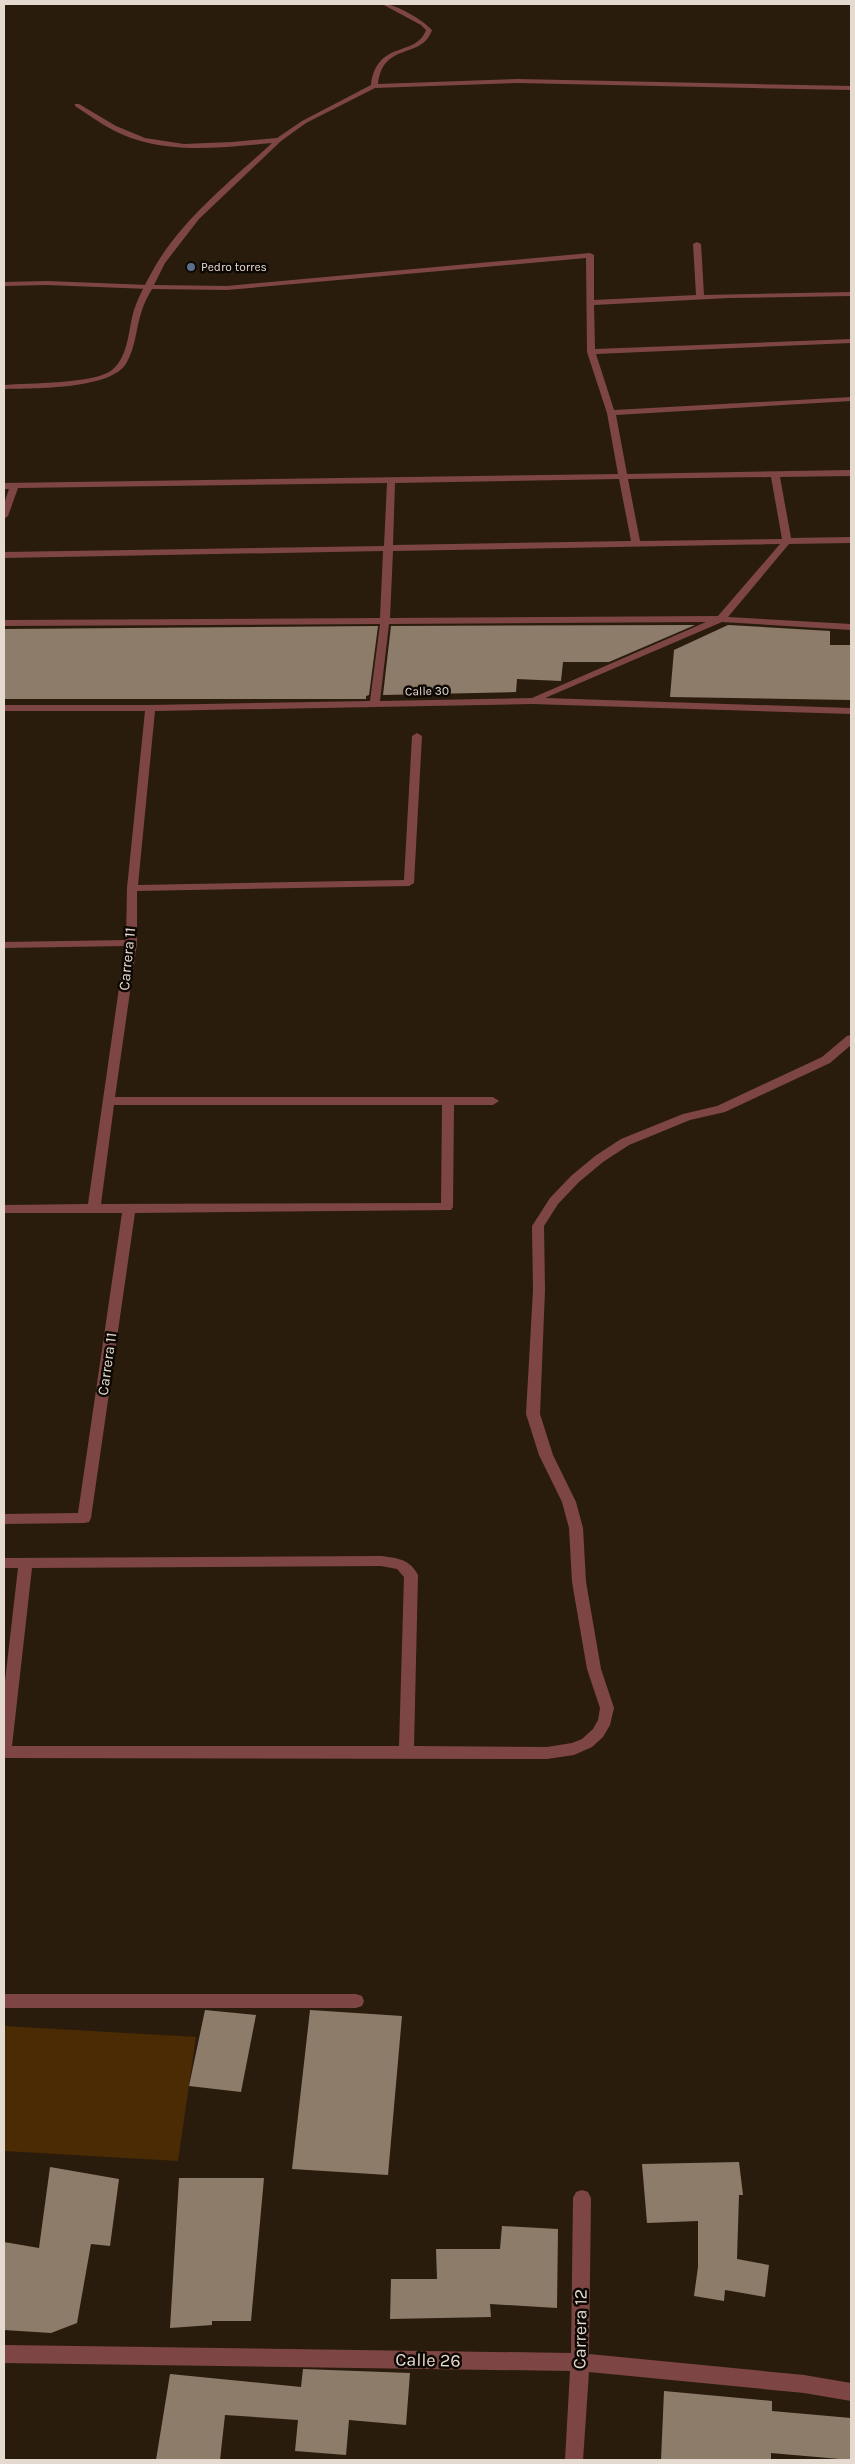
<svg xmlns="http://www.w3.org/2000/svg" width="855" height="2464" font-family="Karla,sans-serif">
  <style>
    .green { fill: #4a2b04 }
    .building { fill: #8e7c6b }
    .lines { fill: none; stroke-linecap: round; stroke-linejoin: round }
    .service { fill: #7d4644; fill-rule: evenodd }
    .minor { fill: #7d4644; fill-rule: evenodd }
    .service-dot { fill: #5c6f8a; stroke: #0e0803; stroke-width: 2 }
    .labels { text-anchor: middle; stroke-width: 5; stroke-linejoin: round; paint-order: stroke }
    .far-poi-label { font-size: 12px; fill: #e4dad0; stroke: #0e0803; text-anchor: start }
    .far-street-label { font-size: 12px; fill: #e4dad0; stroke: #0e0803 }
    .street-label { font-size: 15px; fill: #e4dad0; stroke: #0e0803 }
    .near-street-label { font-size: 18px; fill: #e4dad0; stroke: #0e0803 }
  </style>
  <rect width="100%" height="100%" fill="#2a1c0d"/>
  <path class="green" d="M 4,2026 L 196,2037 L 178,2161 L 4,2151 Z"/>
  <path class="building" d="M 695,625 L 609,662 L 563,662 L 561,681 L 517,679 L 516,692 L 383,695 L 391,626 Z
    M 728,625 L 830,631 L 830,645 L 851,645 L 851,700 L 670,697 L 674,650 Z
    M 378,626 L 369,695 L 366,696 L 366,699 L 4,699 L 4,629 Z
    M 205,2010 L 256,2015 L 241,2092 L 189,2086 Z
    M 310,2010 L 402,2016 L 388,2175 L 292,2169 Z
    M 739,2162 L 743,2195 L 739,2195 L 737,2259 L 769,2265 L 765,2297 L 725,2290 L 724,2301 L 694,2296 L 698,2267 L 698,2221 L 647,2223 L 642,2164 Z
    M 50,2167 L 119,2179 L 110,2246 L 91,2244 L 77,2323 L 51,2333 L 4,2330 L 4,2242 L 39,2248 Z
    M 179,2178 L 264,2178 L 251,2321 L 212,2321 L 212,2325 L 170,2328 Z
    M 502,2226 L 558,2229 L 557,2308 L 490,2304 L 491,2317 L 390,2319 L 391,2279 L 437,2279 L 436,2249 L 500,2249 Z
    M 303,2369 L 410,2373 L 406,2425 L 349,2420 L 346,2455 L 295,2451 L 298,2420 L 225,2415 L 220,2460 L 156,2460 L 170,2374 L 301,2387 Z
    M 664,2391 L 772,2401 L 772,2411 L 851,2418 L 851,2460 L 771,2453 L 771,2460 L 661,2460 Z"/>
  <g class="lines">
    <path class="service" d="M 47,281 L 149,285 L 153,287 L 149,289 L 47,285 L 4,286 L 4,282 Z"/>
    <path class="minor" d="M 382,4 C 395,3 423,20 432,30 C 422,60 383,41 378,84 L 518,79 L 851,86 L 851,90 L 518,83 L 375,88 L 306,123 L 281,141 L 199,219 L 165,263 L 154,285 L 227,286 L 590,253 L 594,255 L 594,300 L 696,295 L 693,244 L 697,242 L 701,244 L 704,295 L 851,292 L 851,296 L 729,298 L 594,305 L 595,349 L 851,339 L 851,343 L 596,354 L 614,410 L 851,397 L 851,401 L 616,415 L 627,474 L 851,470 L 851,476 L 780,477 L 791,538 L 851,537 L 851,543 L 789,544 L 728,617 L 851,624 L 851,630 L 722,622 L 545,698 L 851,708 L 851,714 L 532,704 L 155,711 L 138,885 L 404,880 L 412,736 L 417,733 L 422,736 L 414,883 L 409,886 L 137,891 L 137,943 L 115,1097 L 493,1097 L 499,1101 L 493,1105 L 454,1105 L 453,1207 L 451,1210 L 135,1213 L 91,1518 L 89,1522 L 84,1523 L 4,1524 L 4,1514 L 78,1513 L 122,1213 L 4,1213 L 4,1205 L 88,1204 L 125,946 L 4,948 L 4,942 L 126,940 L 127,888 L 145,711 L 4,711 L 4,705 L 150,705 L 370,701 L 380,624 L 4,626 L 4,620 L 380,618 L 383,551 L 4,558 L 4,552 L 384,546 L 387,483 L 18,488 L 8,516 L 4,519 L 4,504 L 9,489 L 4,489 L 4,483 L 618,474 L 607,413 L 587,352 L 586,258 L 227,290 L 152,289 C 148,296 144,303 142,310 C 136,327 136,346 127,362 C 113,390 33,388 4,389 L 4,385 C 28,383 95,384 112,370 C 129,356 128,330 134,310 C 139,295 149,277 157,263 C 186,216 232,180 272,143 C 226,147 176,154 131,138 C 111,131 93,118 75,106 L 75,104 L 79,104 L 116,126 L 145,138 L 184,144 L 232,142 L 277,138 L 302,121 L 371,85 C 377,39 416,58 426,30 L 421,25 ZM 771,477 L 782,539 L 640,541 L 628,479 ZM 619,479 L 631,541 L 393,545 L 395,483 ZM 780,544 L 718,616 L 390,618 L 393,551 ZM 706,622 L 532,698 L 380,701 L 389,624 ZM 114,1105 L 442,1105 L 441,1203 L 101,1204 Z
      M 851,1035 L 851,1045 L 830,1063 L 725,1112 L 690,1120 L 629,1145 L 603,1162 L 579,1182 L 558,1204 L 544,1226 L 545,1290 L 540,1414 L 553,1455 L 576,1502 L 583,1528 L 586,1582 L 601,1669 L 614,1708 L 610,1725 L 603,1737 L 592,1747 L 574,1755 L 547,1759 L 4,1758 L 4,1690 L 18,1568 L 4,1568 L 4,1558 L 381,1556 C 397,1558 410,1559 418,1575 L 414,1746 L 547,1747 L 572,1743 L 582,1739 L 593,1729 L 598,1720 L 600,1708 L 587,1669 L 572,1582 L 569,1528 L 562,1502 L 539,1455 L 526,1414 L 533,1290 L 532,1226 L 534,1223 L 550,1198 L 571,1176 L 595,1156 L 621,1139 L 683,1114 L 717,1106 L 822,1057 L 847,1036 ZM 381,1566 L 397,1569 L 404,1577 L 399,1746 L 12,1746 L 32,1568 Z
      M 4,1994 L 356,1994 L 362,1996 L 364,2001 L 362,2006 L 356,2008 L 4,2008 Z
      M 582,2190 L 588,2192 L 591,2198 L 589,2354 L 804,2375 L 851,2383 L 851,2401 L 804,2393 L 589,2372 L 583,2460 L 565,2460 L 570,2371 L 4,2363 L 4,2345 L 571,2353 L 573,2198 L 576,2192 Z"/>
  </g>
  <circle class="service-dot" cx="191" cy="267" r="5"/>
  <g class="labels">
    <g class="far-poi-label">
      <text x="201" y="271">Pedro torres</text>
    </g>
    <g class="far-street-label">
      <text transform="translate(427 691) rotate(-1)" y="4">Calle 30</text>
    </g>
    <g class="street-label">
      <text transform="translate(127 959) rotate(-84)" y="5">Carrera 11</text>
      <text transform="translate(107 1364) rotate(-82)" y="5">Carrera 11</text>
    </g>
    <g class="near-street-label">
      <text transform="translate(580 2329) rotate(-89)" y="6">Carrera 12</text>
      <text transform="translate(428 2360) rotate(1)" y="6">Calle 26</text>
    </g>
  </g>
  <rect width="855" height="2464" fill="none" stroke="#e4dad0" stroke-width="10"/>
</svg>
